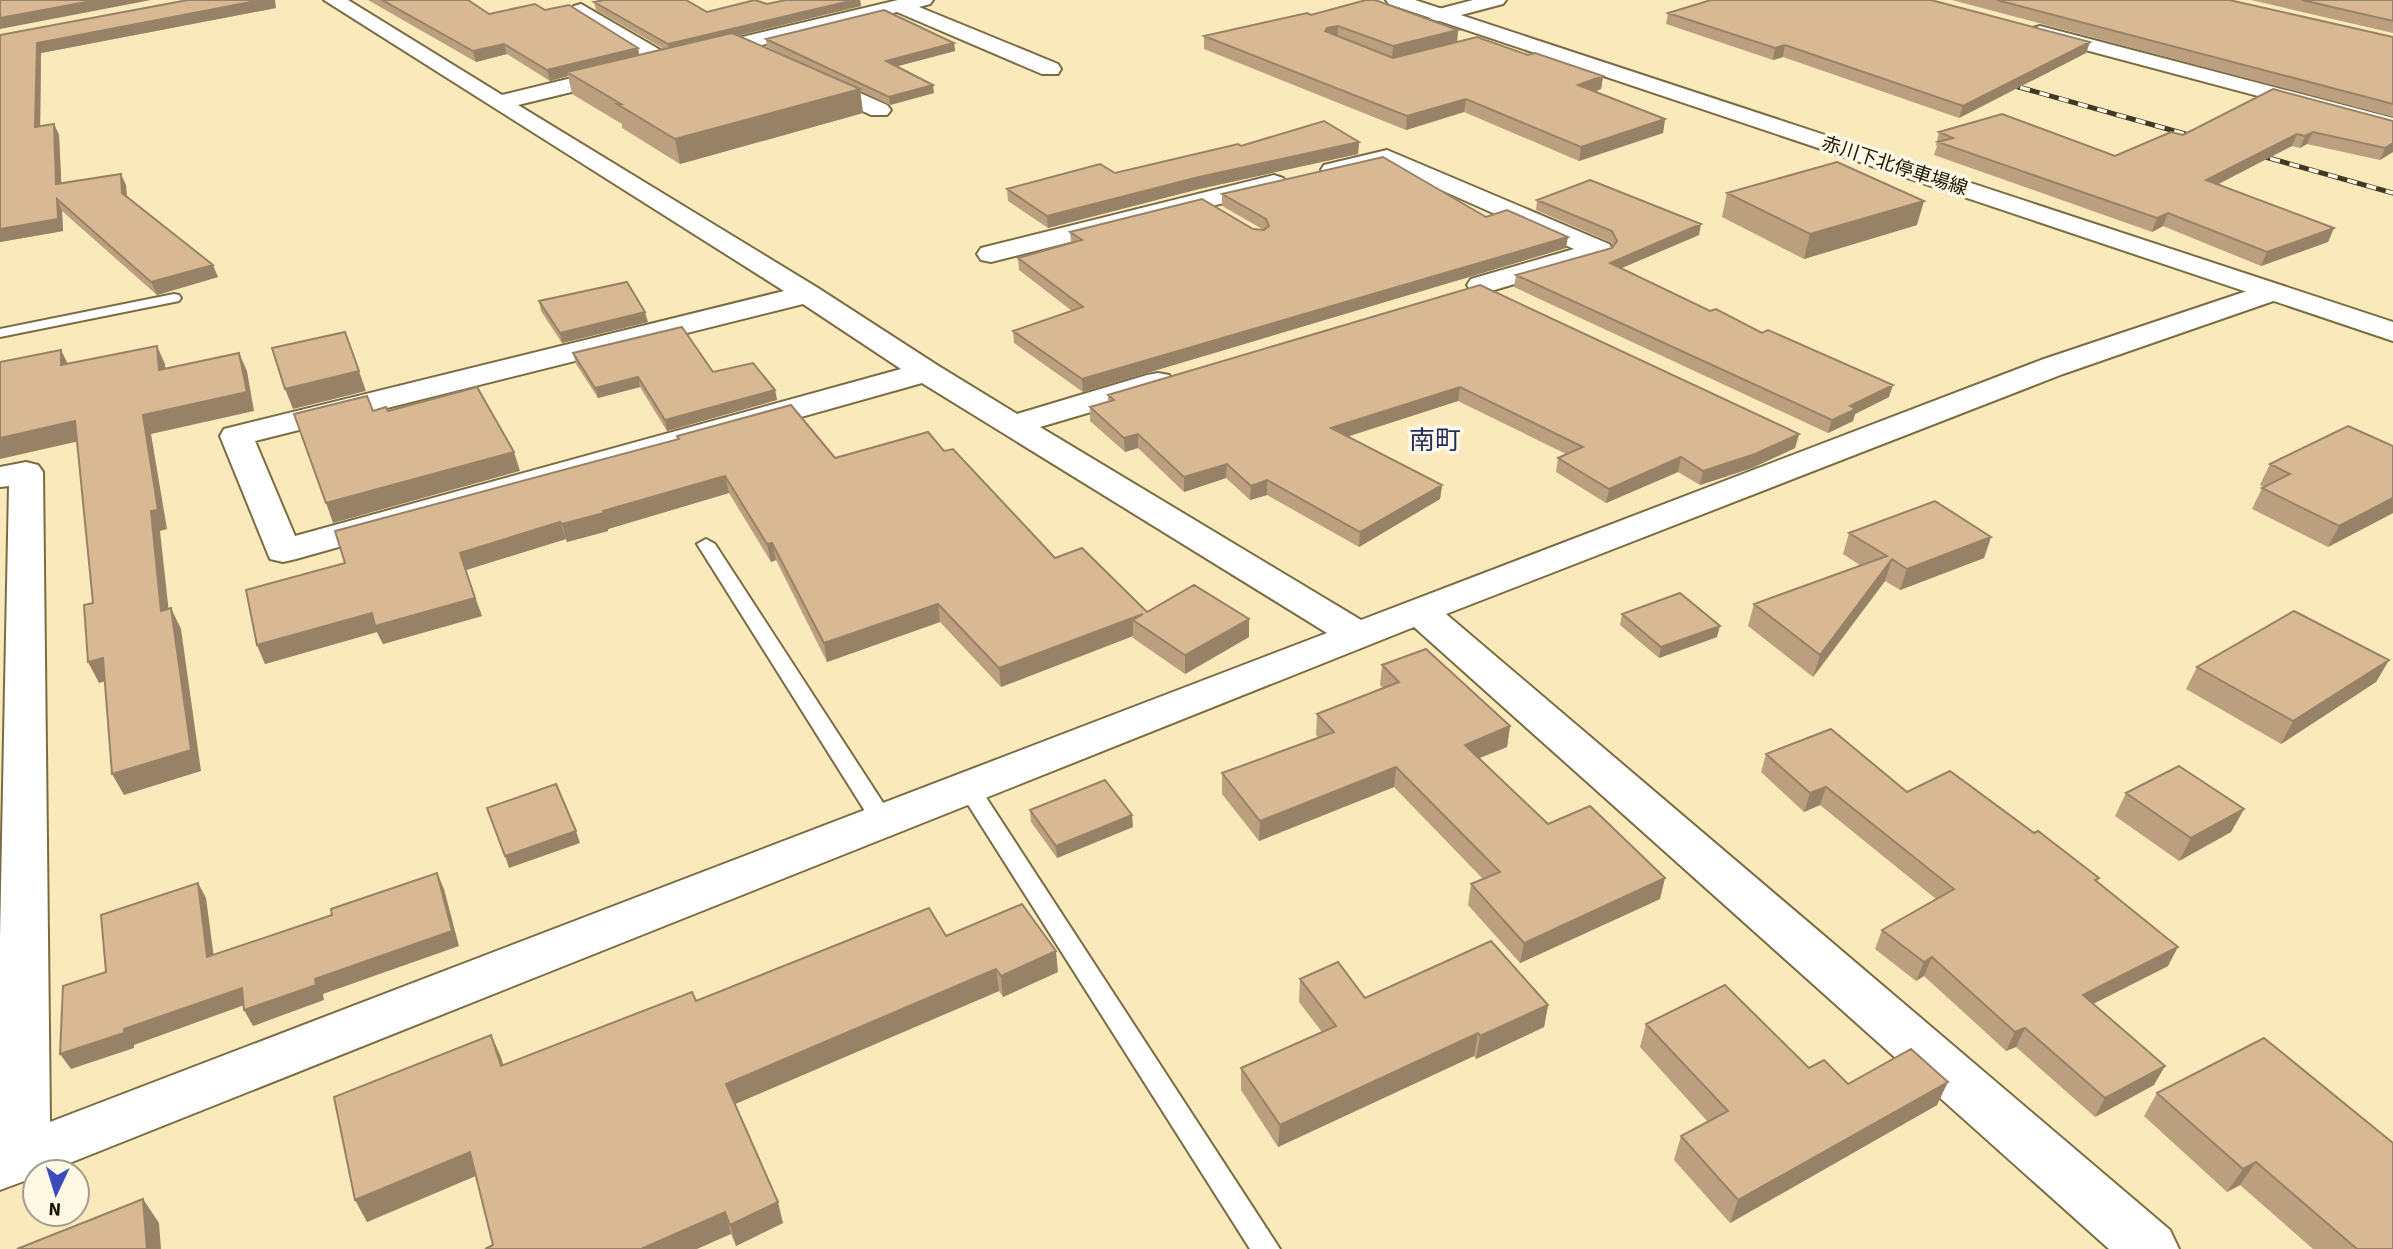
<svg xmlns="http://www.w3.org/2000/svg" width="2393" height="1249" font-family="'Source Sans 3','Noto Sans JP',sans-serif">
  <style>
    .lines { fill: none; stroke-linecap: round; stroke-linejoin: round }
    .service-casing { stroke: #7a6c42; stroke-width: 4 }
    .minor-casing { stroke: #7a6c42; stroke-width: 4 }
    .secondary-casing { stroke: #7a6c42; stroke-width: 4 }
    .service { fill: #fff; fill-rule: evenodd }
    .minor { fill: #fff; fill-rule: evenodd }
    .secondary { fill: #fff; fill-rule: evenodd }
    .rail-casing { stroke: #403923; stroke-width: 5 }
    .rail { stroke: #fef8e5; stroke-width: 3.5; stroke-dasharray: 10; stroke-linecap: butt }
    .wall { fill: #bb9f7e }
    .shaded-wall { fill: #988267 }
    .building { fill: #d9b993; stroke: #988267; stroke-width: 2 }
    .labels { text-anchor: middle; stroke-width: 7; stroke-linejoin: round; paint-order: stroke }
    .far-street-label { font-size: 19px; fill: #1a1404; stroke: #fef8e5 }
    .quarter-label { font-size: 26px; fill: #232e67; stroke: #fef8e5 }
  </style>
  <rect width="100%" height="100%" fill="#faeabb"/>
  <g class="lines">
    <g class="service-casing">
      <path id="service" d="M 174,294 L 179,295 L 181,298 L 179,301 L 0,337 L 0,329 Z
        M 706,539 L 715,544 L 891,815 L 894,821 L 891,827 L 883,829 L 875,827 L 697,544 Z
        M 968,779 L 976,782 L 1280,1249 L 1250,1249 L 960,792 L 957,787 L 960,782 Z"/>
    </g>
    <g class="minor-casing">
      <path id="minor" d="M 324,0 L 348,0 L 502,95 L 621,66 L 629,68 L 632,73 L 629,78 L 518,105 L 818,288 L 937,365 L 1017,414 L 1147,375 L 1158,373 L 1169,375 L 1174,382 L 1169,389 L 1040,427 L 1361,620 L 2041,360 L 2262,286 L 2272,283 L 2282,286 L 2286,292 L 2282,298 L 2063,374 L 1446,614 L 2170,1230 L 2179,1249 L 2109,1249 L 1414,627 L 47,1172 L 35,1172 L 35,1177 L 0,1190 L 0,938 L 9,486 L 0,487 L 0,467 L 26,462 L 38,465 L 43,472 L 50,1122 L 1327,633 L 922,383 L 296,559 L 283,562 L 270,559 L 220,436 L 224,429 L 784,291 ZM 803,304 L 901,369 L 295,536 L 255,441 Z
        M 898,0 L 933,0 L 930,4 L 919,7 L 1058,64 L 1061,69 L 1058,74 L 1042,74 L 897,12 L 700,60 L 692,59 L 689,54 L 692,49 Z
        M 1473,0 L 1506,0 L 1503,4 L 1438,21 L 1431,19 L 1428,15 L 1431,11 Z
        M 581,4 L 674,58 L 677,63 L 674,68 L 658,68 L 574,14 L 571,10 L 574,6 Z
        M 2040,26 L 2393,118 L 2393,132 L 2033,36 L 2030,32 L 2033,28 Z
        M 815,73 L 887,105 L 891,110 L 887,115 L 871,115 L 807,85 L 804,80 L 807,75 Z
        M 1387,150 L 1609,244 L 1613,250 L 1609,256 L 1491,291 L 1481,293 L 1471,291 L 1467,285 L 1471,279 L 1574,249 L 1385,165 L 1333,177 L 1324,175 L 1321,170 L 1324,165 Z
        M 1274,175 L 1283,178 L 1287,183 L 1283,188 L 991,262 L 981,260 L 977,254 L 981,248 Z"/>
    </g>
    <g class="secondary-casing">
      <path id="secondary" d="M 1386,0 L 1415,0 L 2393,322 L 2393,341 L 1389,4 Z"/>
    </g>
    <use href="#service" class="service"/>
    <use href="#minor" class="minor"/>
    <use href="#secondary" class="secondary"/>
    <g class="rail-casing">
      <path id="rail" d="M 2001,82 L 2203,139
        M 2251,153 L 2393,193"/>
    </g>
    <use href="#rail" class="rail"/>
  </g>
  <path class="wall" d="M 368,0 L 468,0 L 489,14 L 545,10 L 638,48 L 639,55 L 664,49 L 596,10 L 594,2 L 707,12 L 767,4 L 786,0 L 860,0 L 861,6 L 738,36 L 820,72 L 767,47 L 766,39 L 954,43 L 955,51 L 897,66 L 934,93 L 890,105 L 860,91 L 863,113 L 680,164 L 622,128 L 622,124 L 572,94 L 568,76 L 550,81 L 507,54 L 476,62 Z
    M 1952,0 L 2229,0 L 2393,37 L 2393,117 Z
    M 2251,0 L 2393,0 L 2393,33 Z
    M 276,8 L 41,53 L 40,127 L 54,124 L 59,135 L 61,184 L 126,185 L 127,196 L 218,277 L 157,295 L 62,211 L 63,231 L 0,242 L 0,35 Z
    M 1668,13 L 2090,42 L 2086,53 L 1959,118 L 1783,57 L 1773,60 L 1666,24 Z
    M 1311,15 L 1458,30 L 1457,42 L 1528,55 L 1603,76 L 1601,89 L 1595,92 L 1665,119 L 1663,133 L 1579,161 L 1464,112 L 1406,130 L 1204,49 L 1204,36 Z
    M 2393,121 L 2393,152 L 2380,160 L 2307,144 L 2300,148 L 2292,146 L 2218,184 L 2334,228 L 2328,242 L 2261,266 L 2163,226 L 2152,232 L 1934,155 L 1937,146 L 1936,145 L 1939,132 L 2115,156 L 2183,135 Z
    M 1359,142 L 1358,154 L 1199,189 L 1048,228 L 1008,201 L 1007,189 L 1115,173 Z
    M 1727,193 L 1917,225 L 1804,259 L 1722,217 Z
    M 1222,194 L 1486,217 L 1566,248 L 1083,392 L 1014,343 L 1013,331 L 1072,311 L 1019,270 L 1018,258 L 1071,243 L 1070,232 L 1264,230 L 1222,206 Z
    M 1537,200 L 1699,235 L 1621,268 L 1889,397 L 1855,414 L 1853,421 L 1828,433 L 1514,287 L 1516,275 L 1612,248 L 1613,246 L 1610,242 L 1536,210 Z
    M 1480,285 L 1799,434 L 1795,448 L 1752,468 L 1700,485 L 1678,472 L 1606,503 L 1556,472 L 1558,458 L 1566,454 L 1458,401 L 1347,437 L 1442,485 L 1440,499 L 1359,547 L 1267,495 L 1250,500 L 1226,478 L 1184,492 L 1138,448 L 1125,452 L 1090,421 L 1090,407 L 1108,402 L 1108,395 Z
    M 539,301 L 648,322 L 562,343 L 541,311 Z
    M 573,353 L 713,372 L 775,390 L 777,400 L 667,431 L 640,387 L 598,398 L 576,364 Z
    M 677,436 L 835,458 L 944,451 L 1055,558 L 1147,612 L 1249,619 L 1249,637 L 1185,674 L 1133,638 L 1133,636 L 1001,687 L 940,622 L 827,662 L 776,560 L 771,562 L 729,493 L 608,529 L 608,531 L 567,542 L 566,539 L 466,570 L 482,616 L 383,644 L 377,632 L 265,664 L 257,645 L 345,563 L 678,439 Z
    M 2393,446 L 2393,513 L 2328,547 L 2252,509 L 2262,488 L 2264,487 L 2260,485 L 2270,464 Z
    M 1849,533 L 1991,537 L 1984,558 L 1900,590 L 1885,581 L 1813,677 L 1748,626 L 1754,604 L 1861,566 L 1843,554 Z
    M 1622,614 L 1717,637 L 1659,658 L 1620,625 Z
    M 2389,660 L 2376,682 L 2281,744 L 2186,689 L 2197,667 Z
    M 1382,665 L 1510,726 L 1507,747 L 1479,758 L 1548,824 L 1660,899 L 1520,963 L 1468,905 L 1471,884 L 1483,879 L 1394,787 L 1259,841 L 1222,794 L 1222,773 L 1319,738 L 1316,735 L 1317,714 L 1383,688 L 1380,685 Z
    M 1766,754 L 1907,792 L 2034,833 L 2099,878 L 2097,882 L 2168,966 L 2093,1004 L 2154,1085 L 2095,1117 L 2016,1047 L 2006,1051 L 1924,976 L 1916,981 L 1875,949 L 1882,930 L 1936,899 L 1820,805 L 1804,812 L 1761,772 Z
    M 2126,793 L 2244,809 L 2231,832 L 2179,861 L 2115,816 Z
    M 1030,810 L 1133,827 L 1057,858 L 1031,822 Z
    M 946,936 L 1058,972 L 1003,997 L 999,991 L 735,1104 L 783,1223 L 736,1246 L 731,1234 L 493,1245 L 476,1176 L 367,1222 L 491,1035 L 503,1065 L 696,1001 Z
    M 1300,979 L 1365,998 L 1548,1005 L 1544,1027 L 1476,1059 L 1474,1056 L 1278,1147 L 1241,1090 L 1241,1068 L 1322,1032 L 1299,1002 Z
    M 1646,1024 L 1809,1068 L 1848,1084 L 1937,1105 L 1730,1223 L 1674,1160 L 1681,1136 L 1708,1122 L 1640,1047 Z
    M 2157,1093 L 2393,1249 L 2313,1249 L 2240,1185 L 2227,1192 L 2144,1116 Z"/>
  <path class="shaded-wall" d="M 97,0 L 151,0 L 0,29 L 0,18 Z
    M 261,0 L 275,0 L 276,8 L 41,53 L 40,138 L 35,127 L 37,43 Z
    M 854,0 L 860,0 L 861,6 L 669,52 L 668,44 Z
    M 1338,26 L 1337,39 L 1325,31 L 1327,28 Z
    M 1458,30 L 1457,43 L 1392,59 L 1393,46 Z
    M 2090,42 L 2086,53 L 1959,118 L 1963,106 Z
    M 954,43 L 955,51 L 887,69 L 886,61 Z
    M 504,44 L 507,54 L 476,62 L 473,51 Z
    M 1785,45 L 1783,57 L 1773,60 L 1775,48 Z
    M 638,48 L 640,59 L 567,72 L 568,76 L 550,81 L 547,70 Z
    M 1603,76 L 1601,89 L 1576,99 L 1578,85 Z
    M 933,85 L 934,93 L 890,105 L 889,97 Z
    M 860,89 L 863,113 L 680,164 L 675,139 Z
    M 1466,99 L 1464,112 L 1406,130 L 1407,116 Z
    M 1665,119 L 1663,133 L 1579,161 L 1581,147 Z
    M 54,124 L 59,135 L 62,196 L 56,184 Z
    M 2313,132 L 2307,144 L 2300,148 L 2305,136 Z
    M 2297,134 L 2292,146 L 2201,193 L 2206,180 Z
    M 1359,142 L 1358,154 L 1199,189 L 1048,228 L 1047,216 L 1199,177 Z
    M 2393,143 L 2393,152 L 2380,160 L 2385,148 Z
    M 121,174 L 126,185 L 127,204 L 122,193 Z
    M 57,199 L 62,211 L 63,231 L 0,242 L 0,229 Z
    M 1924,201 L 1917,225 L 1804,259 L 1810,234 Z
    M 2168,213 L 2163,226 L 2152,232 L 2157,218 Z
    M 1701,224 L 1699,235 L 1608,274 L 1610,263 Z
    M 2334,228 L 2328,242 L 2261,266 L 2267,252 Z
    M 1568,237 L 1566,248 L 1083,392 L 1082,379 Z
    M 213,265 L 218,277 L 157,295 L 151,282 Z
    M 645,312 L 648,322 L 562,343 L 560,333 Z
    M 345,332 L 366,391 L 293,409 L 285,389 Z
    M 157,346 L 165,364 L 167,389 L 159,370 Z
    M 61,350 L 70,368 L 61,365 Z
    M 239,353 L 247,371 L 254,411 L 151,434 L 167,529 L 160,531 L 171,631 L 161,611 L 151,511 L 143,415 Z
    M 638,377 L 640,387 L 598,398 L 595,388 Z
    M 1893,385 L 1889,397 L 1855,414 L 1853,421 L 1828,433 L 1832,420 L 1850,406 Z
    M 1460,387 L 1458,401 L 1330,442 L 1331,428 Z
    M 775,390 L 777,400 L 667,431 L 665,420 Z
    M 75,421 L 84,440 L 0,459 L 0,438 Z
    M 1138,434 L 1138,448 L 1125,452 L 1124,438 Z
    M 1799,434 L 1795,448 L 1752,468 L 1700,485 L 1703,471 Z
    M 514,452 L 520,471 L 333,523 L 326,503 Z
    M 1681,457 L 1678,472 L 1606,503 L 1609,489 Z
    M 1227,464 L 1226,478 L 1184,492 L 1184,477 Z
    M 725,476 L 729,493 L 608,529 L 608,531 L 567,542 L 562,524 L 603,511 Z
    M 1267,480 L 1267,495 L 1250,500 L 1251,486 Z
    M 1442,485 L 1440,499 L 1359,547 L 1360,532 Z
    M 2393,498 L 2393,513 L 2328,547 L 2339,526 Z
    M 560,522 L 566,539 L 466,570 L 460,553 Z
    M 1991,537 L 1984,558 L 1900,590 L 1907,569 Z
    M 772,543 L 776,560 L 771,562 L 767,544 Z
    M 1892,559 L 1885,581 L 1813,677 L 1820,655 Z
    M 475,598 L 482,616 L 383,644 L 377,632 L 265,664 L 257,645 L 372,613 Z
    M 938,604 L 940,622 L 827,662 L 824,643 Z
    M 171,608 L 181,629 L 201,771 L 124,795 L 112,774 Z
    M 1143,614 L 1133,620 L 1133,636 L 1001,687 L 999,668 Z
    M 1249,619 L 1249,637 L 1185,674 L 1185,655 Z
    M 1720,626 L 1717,637 L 1659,658 L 1661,647 Z
    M 103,658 L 114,679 L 99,683 L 88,662 Z
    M 2389,660 L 2376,682 L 2281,744 L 2293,721 Z
    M 1510,726 L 1507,747 L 1462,765 L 1465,745 Z
    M 1396,767 L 1394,787 L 1259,841 L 1260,821 Z
    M 1826,787 L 1820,805 L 1804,812 L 1810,793 Z
    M 2244,809 L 2231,832 L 2179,861 L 2191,838 Z
    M 1132,815 L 1133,827 L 1057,858 L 1056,846 Z
    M 576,831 L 580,843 L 509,868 L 505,856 Z
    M 437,873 L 444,889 L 459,946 L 323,994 L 324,1000 L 253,1026 L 244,1010 L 315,979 Z
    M 1665,878 L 1660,899 L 1520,963 L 1524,943 Z
    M 198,883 L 206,898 L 216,973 L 207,957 Z
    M 2178,947 L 2168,966 L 2073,1014 L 2083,995 Z
    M 1056,951 L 1058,972 L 1003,997 L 1001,976 Z
    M 1932,957 L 1924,976 L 1916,981 L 1924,962 Z
    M 996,969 L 999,991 L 733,1105 L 726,1084 Z
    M 242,988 L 250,1003 L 134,1045 L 134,1048 L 71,1069 L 60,1054 L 124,1029 Z
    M 1548,1005 L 1544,1027 L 1476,1059 L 1480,1036 Z
    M 2025,1028 L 2016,1047 L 2006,1051 L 2015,1032 Z
    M 1478,1033 L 1474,1056 L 1278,1147 L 1280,1125 Z
    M 491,1035 L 501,1057 L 510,1087 L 501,1066 Z
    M 2165,1066 L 2154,1085 L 2095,1117 L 2105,1098 Z
    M 1948,1082 L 1937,1105 L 1730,1223 L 1738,1200 Z
    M 470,1152 L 480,1174 L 367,1222 L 355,1200 Z
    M 2256,1162 L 2240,1185 L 2227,1192 L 2243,1169 Z
    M 143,1199 L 159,1223 L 161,1249 L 147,1249 Z
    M 778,1202 L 783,1223 L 736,1246 L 730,1225 Z
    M 725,1212 L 731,1234 L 697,1249 L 641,1249 Z"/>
  <path class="building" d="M 0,0 L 97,0 L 0,18 Z
    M 188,0 L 261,0 L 37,43 L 35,127 L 54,124 L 56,184 L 121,174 L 122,193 L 213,265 L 151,282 L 57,199 L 58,219 L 0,229 L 0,35 Z
    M 382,0 L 468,0 L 489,14 L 535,4 L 545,10 L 569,5 L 638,48 L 547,70 L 504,44 L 473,51 Z
    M 604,0 L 686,0 L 707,12 L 755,0 L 767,4 L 786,0 L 854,0 L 668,44 L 594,2 Z
    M 1366,0 L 1375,0 L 1458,30 L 1393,46 L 1338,26 L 1327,28 L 1325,31 L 1393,58 L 1477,37 L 1528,55 L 1535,53 L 1603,76 L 1578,85 L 1665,119 L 1581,147 L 1466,99 L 1407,116 L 1204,36 L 1307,13 L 1311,15 Z
    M 1711,0 L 1931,0 L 2090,42 L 1963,106 L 1785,45 L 1775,48 L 1668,13 Z
    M 1997,0 L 2229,0 L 2393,37 L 2393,104 Z
    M 2302,0 L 2393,0 L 2393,21 Z
    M 884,10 L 954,43 L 886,61 L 933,85 L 889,97 L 766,39 Z
    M 732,33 L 860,89 L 675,139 L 617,104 L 621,104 L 567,72 Z
    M 2273,89 L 2393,121 L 2393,143 L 2385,148 L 2313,132 L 2305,136 L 2297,134 L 2206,180 L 2334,228 L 2267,252 L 2168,213 L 2157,218 L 1938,142 L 1953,138 L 1939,132 L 2002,114 L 2115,156 L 2171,132 L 2183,135 Z
    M 1324,121 L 1359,142 L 1199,177 L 1047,216 L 1007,189 L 1100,164 L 1115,173 L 1238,144 L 1241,146 Z
    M 1383,157 L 1486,217 L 1507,210 L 1568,237 L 1082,379 L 1013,331 L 1083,307 L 1018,258 L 1082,240 L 1070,232 L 1202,199 L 1253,229 L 1264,230 L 1269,226 L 1266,219 L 1222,194 Z
    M 1837,162 L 1924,201 L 1810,234 L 1727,193 Z
    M 1590,180 L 1701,224 L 1610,263 L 1710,311 L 1716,309 L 1762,333 L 1768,330 L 1893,385 L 1850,406 L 1856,409 L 1832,420 L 1516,275 L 1612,248 L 1617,241 L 1612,231 L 1537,200 Z
    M 627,282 L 645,312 L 560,333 L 539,301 Z
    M 1480,285 L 1799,434 L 1755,454 L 1703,471 L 1681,457 L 1609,489 L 1558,458 L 1583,447 L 1460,387 L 1331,428 L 1442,485 L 1360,532 L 1267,480 L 1251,486 L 1227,464 L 1184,477 L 1138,434 L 1124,438 L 1090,407 L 1114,400 L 1108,395 Z
    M 682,327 L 713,372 L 753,363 L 775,390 L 665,420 L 638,377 L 595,388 L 573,353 Z
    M 345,332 L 359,371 L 285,389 L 272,348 Z
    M 157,346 L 159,370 L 239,353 L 247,392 L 143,415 L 158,510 L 151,511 L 161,611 L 171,608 L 191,750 L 112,774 L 103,658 L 88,662 L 84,605 L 93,603 L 75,421 L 0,438 L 0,362 L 61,350 L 61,365 Z
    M 477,387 L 514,452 L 326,503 L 294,414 L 367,396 L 373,411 L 386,407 L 388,411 Z
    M 791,405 L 835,458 L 928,432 L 944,451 L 953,449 L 1055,558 L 1082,548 L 1147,612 L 1194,585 L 1249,619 L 1185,655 L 1133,620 L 1143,614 L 999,668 L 938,604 L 824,643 L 772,543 L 767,544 L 725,476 L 603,511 L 604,513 L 562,524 L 560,522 L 460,553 L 475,598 L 375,626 L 372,613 L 257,645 L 246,590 L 345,563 L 335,531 L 679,439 L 677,436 Z
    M 2348,426 L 2393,446 L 2393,498 L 2339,526 L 2262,488 L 2290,474 L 2270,464 Z
    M 1935,501 L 1991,537 L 1907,569 L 1892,559 L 1820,655 L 1754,604 L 1887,556 L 1849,533 Z
    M 1680,593 L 1720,626 L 1661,647 L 1622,614 Z
    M 2294,611 L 2389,660 L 2293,721 L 2197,667 Z
    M 1426,649 L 1510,726 L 1465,745 L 1548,824 L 1590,806 L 1665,878 L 1524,943 L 1471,884 L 1500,872 L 1396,767 L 1260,821 L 1222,773 L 1334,732 L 1317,714 L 1399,682 L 1382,665 Z
    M 1831,729 L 1907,792 L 1950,771 L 2034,833 L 2038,831 L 2099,878 L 2095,880 L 2178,947 L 2083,995 L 2165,1066 L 2105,1098 L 2025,1028 L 2015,1032 L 1932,957 L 1924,962 L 1882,930 L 1954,889 L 1826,787 L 1810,793 L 1766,754 Z
    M 2179,766 L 2244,809 L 2191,838 L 2126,793 Z
    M 1105,780 L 1132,815 L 1056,846 L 1030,810 Z
    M 556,784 L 576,831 L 505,856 L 487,808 Z
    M 437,873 L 452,931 L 315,979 L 316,985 L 244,1010 L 242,988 L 124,1029 L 124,1033 L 60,1054 L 63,986 L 106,972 L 101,915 L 198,883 L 207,957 L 332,915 L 331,909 Z
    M 1022,904 L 1056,951 L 1001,976 L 996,969 L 726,1084 L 778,1202 L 730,1225 L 725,1212 L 641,1249 L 485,1249 L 493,1245 L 470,1152 L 355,1200 L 334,1097 L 491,1035 L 501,1066 L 692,992 L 696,1001 L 929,908 L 946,936 Z
    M 1491,941 L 1548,1005 L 1480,1036 L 1478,1033 L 1280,1125 L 1241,1068 L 1336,1026 L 1300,979 L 1338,962 L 1365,998 Z
    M 1725,985 L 1809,1068 L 1824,1060 L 1848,1084 L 1911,1049 L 1948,1082 L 1738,1200 L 1681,1136 L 1728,1111 L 1646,1024 Z
    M 2264,1038 L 2393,1143 L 2393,1249 L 2357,1249 L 2256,1162 L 2243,1169 L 2157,1093 Z
    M 143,1199 L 147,1249 L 17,1249 Z"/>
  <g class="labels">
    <g class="far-street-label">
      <text transform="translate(1895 165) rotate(18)" y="7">赤川下北停車場線</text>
    </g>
    <g class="quarter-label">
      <text x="1435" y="449">南町</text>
    </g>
  </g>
  <g transform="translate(56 1193) rotate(184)"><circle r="33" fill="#fef8e5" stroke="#a39d8b" stroke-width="2"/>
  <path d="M0-5L12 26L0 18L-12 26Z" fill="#3b4bbe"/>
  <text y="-10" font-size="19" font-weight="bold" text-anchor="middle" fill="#1a1404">N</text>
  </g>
</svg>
